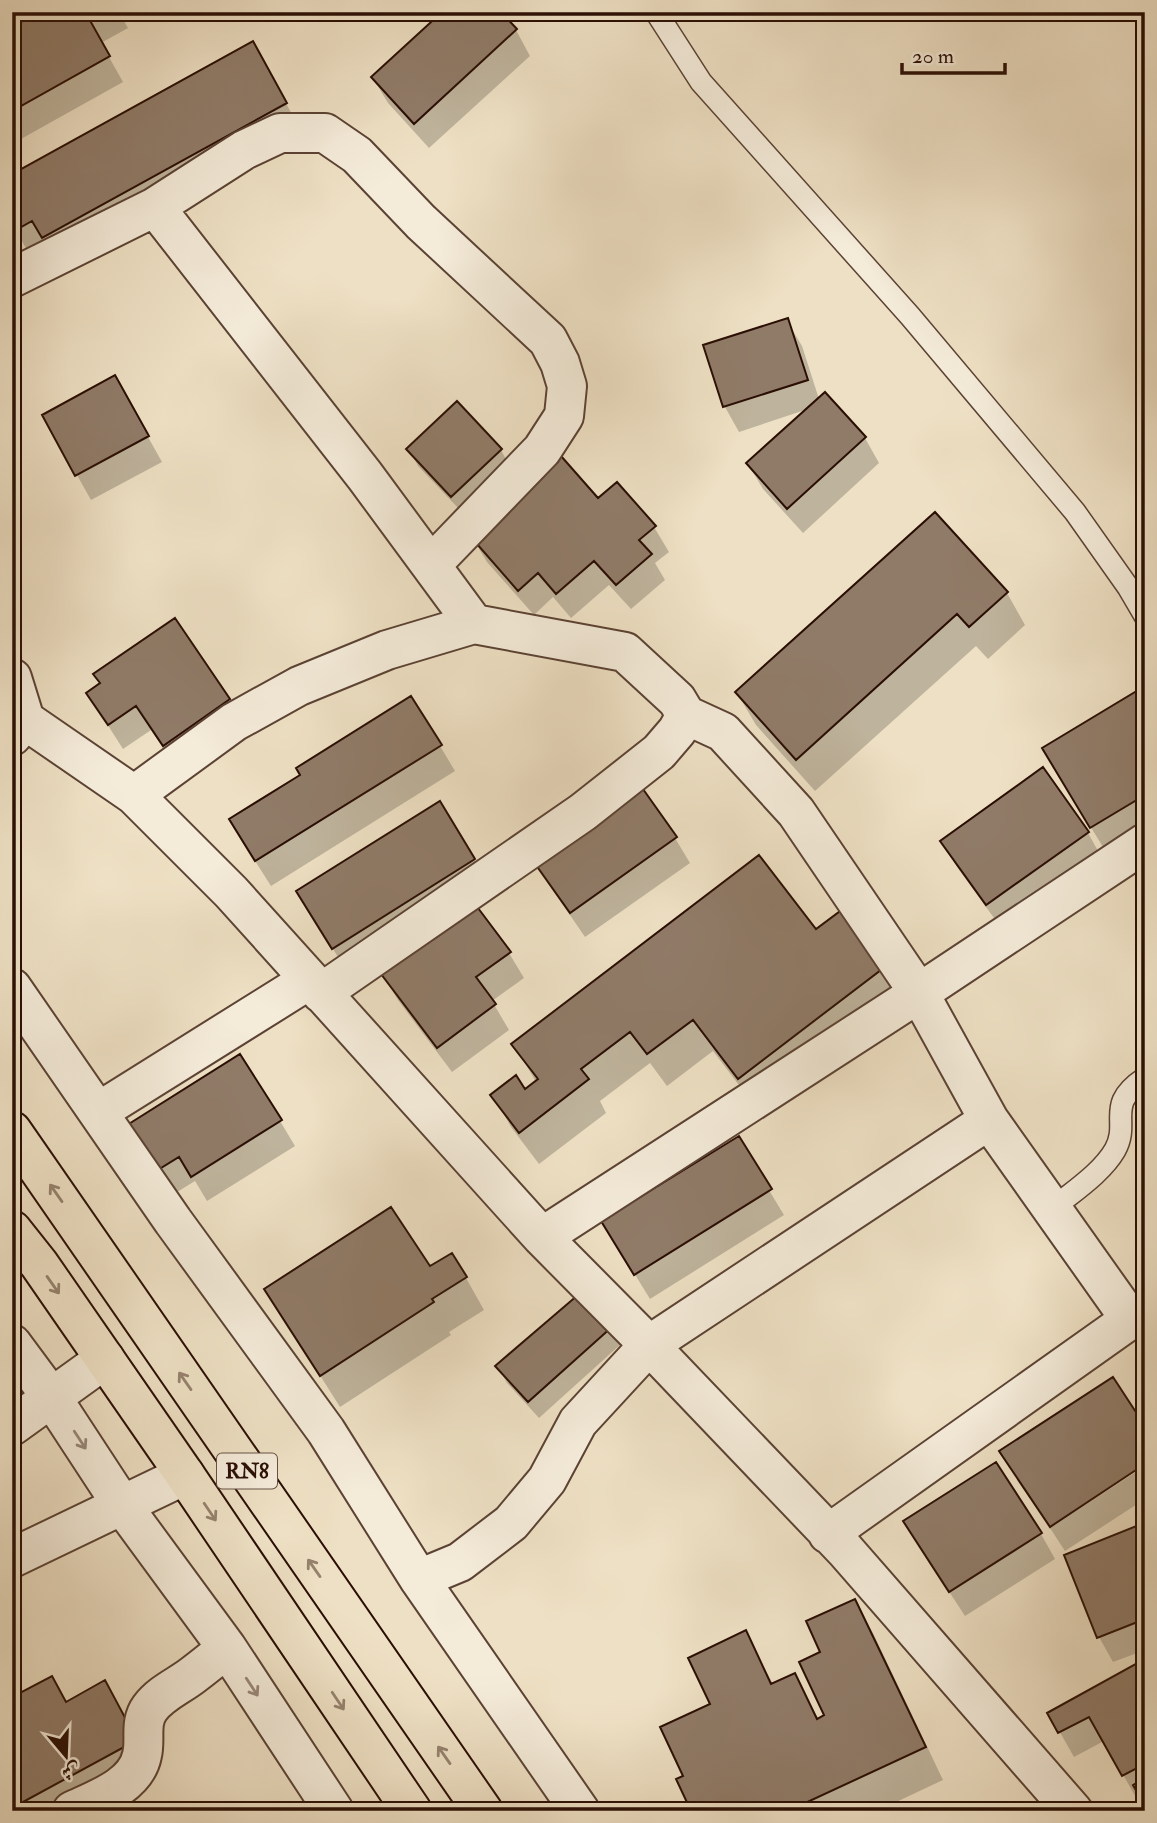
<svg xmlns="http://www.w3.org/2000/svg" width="1157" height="1823" font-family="'IM FELL Double Pica',Amiri,serif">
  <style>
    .shadow { fill: #0003 }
    .building { fill: #907b68; stroke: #2a0e04; stroke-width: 2 }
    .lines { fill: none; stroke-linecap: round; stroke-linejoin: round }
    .lane-casing { stroke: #5b4234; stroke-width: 24 }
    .street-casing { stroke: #5b4234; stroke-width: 42 }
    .highway-casing { stroke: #2a0e04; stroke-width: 42 }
    .lane { stroke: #f4ebd9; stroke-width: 21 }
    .street { stroke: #f4ebd9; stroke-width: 38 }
    .highway { stroke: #eee0c4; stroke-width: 38 }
    .oneway { stroke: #96826e }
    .oneway2 { stroke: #998879 }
    .labels { text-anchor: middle; stroke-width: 6; stroke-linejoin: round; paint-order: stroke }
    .shield { fill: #f4ebd9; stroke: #675044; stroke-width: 2 }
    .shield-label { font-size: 21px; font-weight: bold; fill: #2a0e04 }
  </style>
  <rect width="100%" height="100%" fill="#eee0c4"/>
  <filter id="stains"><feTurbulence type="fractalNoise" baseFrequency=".00286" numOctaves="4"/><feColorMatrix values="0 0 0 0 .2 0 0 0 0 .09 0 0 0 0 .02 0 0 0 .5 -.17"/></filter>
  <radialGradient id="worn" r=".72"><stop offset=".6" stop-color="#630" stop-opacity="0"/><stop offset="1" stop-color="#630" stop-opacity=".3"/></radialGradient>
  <path class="shadow" d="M 12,12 L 21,12 L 12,19 Z
    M 42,12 L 119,12 L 128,28 L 101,43 L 123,82 L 12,144 L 12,29 Z
    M 499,12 L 516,30 L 530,56 L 429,148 L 388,103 L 373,78 Z
    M 271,76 L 304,136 L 34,262 L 12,224 Z
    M 787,321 L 802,346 L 819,399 L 825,394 L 865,438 L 879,463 L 803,533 L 763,489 L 748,464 L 808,409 L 739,432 L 725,407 L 705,346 Z
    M 129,403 L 162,462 L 91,500 L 77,475 Z
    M 409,449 L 501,450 L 510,467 L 462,512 L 418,466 Z
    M 598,501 L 654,527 L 669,552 L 655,563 L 665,580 L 631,609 L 609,585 L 571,618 L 553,597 L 534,615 L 487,562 L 472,537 Z
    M 1007,593 L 1025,625 L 988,659 L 976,646 L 815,791 L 756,725 L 737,693 Z
    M 174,620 L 243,725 L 178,770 L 151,730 L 123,749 L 88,694 L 101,685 L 95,674 Z
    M 1145,688 L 1145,829 L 1106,852 L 1058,773 Z
    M 440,746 L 455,771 L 271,886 L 245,845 Z
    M 1042,770 L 1088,833 L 1102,858 L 1002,929 L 957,867 L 942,842 Z
    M 675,838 L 690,863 L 585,937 L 548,883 L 533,858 Z
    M 474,859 L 488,884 L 348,973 L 313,917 Z
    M 851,905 L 912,993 L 758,1110 L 713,1051 L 667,1086 L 650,1063 L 600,1101 L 606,1113 L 539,1164 L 511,1127 L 493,1095 L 525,1091 L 536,1082 L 514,1044 L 816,932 Z
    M 509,953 L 524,978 L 492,1001 L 509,1030 L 452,1072 L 398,1000 L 383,975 Z
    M 280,1121 L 295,1146 L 207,1201 L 195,1181 L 169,1197 L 141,1152 Z
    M 738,1139 L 784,1215 L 650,1299 L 618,1247 Z
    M 429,1269 L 466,1278 L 484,1310 L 449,1332 L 451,1335 L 340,1407 L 266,1290 Z
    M 579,1297 L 621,1344 L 539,1418 L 507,1383 L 498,1367 Z
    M 1145,1466 L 1145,1499 L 1065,1551 L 1050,1528 Z
    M 1143,1525 L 1145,1528 L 1145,1650 L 1113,1662 L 1099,1637 L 1066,1555 Z
    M 1041,1534 L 1055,1559 L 965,1616 L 920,1547 Z
    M 854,1601 L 873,1633 L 943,1780 L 877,1811 L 693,1811 L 686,1777 L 712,1705 L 746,1633 L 773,1684 L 795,1675 L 819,1720 L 826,1716 L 823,1653 Z
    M 1145,1670 L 1145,1802 L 1142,1798 L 1138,1801 L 1104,1741 L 1074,1757 L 1049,1713 Z
    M 12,1699 L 66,1704 L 150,1766 L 67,1811 L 12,1811 Z"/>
  <path class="building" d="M 39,12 L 97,12 L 88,17 L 110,56 L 12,111 L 12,27 Z
    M 442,12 L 501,12 L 517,29 L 414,124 L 371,77 Z
    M 253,41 L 287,103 L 42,238 L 32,221 L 14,231 L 12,227 L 12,174 Z
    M 788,318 L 808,380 L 723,407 L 703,345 Z
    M 115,375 L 149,436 L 75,476 L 42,415 Z
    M 825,392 L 866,437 L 787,509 L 746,463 Z
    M 457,401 L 502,449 L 451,497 L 406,449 Z
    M 561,456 L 598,498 L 617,482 L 656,526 L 639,540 L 652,554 L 616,585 L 594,561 L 556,594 L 538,573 L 518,591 L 470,536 Z
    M 935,512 L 1008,592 L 969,627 L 957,614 L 796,760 L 735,692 Z
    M 175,618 L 230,699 L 163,746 L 136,706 L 108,725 L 86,693 L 100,683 L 93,674 Z
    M 1145,686 L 1145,795 L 1090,828 L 1042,748 Z
    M 411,696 L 442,745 L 255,861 L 229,819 L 300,775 L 296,768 Z
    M 1043,767 L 1089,832 L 986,905 L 940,841 Z
    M 638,782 L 677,837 L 570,913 L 531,858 Z
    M 440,801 L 475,859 L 332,949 L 296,891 Z
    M 759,855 L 816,929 L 851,903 L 894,960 L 738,1079 L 693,1020 L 647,1054 L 630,1032 L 581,1069 L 589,1079 L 519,1133 L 490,1095 L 516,1075 L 525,1089 L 538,1079 L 511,1044 Z
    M 475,904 L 511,952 L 476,977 L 496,1004 L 437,1048 L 381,974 Z
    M 240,1054 L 282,1120 L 191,1177 L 179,1157 L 153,1173 L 124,1127 Z
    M 739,1136 L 772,1189 L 634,1275 L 601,1221 Z
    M 391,1207 L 430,1266 L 452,1253 L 467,1277 L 432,1299 L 434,1302 L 320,1376 L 264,1289 Z
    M 579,1294 L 613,1326 L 528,1402 L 495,1366 Z
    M 1113,1377 L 1145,1426 L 1145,1464 L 1050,1527 L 999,1451 Z
    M 996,1462 L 1042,1533 L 949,1592 L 903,1521 Z
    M 1144,1523 L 1145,1619 L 1097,1638 L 1064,1555 Z
    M 855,1599 L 926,1747 L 788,1811 L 691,1811 L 676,1779 L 683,1776 L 660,1727 L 710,1704 L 688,1658 L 746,1630 L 771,1684 L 795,1673 L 817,1719 L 824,1715 L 799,1662 L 820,1652 L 806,1621 Z
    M 1141,1661 L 1145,1667 L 1145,1764 L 1122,1776 L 1089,1717 L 1058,1733 L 1047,1713 Z
    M 52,1676 L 66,1702 L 105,1680 L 137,1740 L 12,1808 L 12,1697 Z
    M 1145,1778 L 1145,1806 L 1133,1785 Z"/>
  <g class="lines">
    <g class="lane-casing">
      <path id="lane" d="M 656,12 L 701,82 L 910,316 L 1075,512 L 1128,587 L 1145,616
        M 1051,1210 C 1072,1192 1101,1174 1115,1150 C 1131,1121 1104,1105 1145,1078"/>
    </g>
    <g class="street-casing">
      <path id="street" d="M 155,207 L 244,150 L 280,133 L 325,133 L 357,155 L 421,222 L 548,340 L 560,363 L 567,386 L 564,416 L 542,450 L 431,565
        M 12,278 L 155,207 L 365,476 L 474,624
        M 12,678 L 25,720 L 12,736
        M 686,715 L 723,732 L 796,812 L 919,993 L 989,1120 L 1130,1319
        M 25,720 L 134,795 L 231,892 L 542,1237 L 649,1345 L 845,1550 L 1073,1811
        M 134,795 L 234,722 L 299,686 L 387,650 L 474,624 L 625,652 L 677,700 L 686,715 L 677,731 L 659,752 L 583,812 L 321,993
        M 12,988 L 173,1221 L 326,1431 L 419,1579 L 580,1811
        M 98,1112 L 309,980
        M 542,1237 L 919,993 L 1145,843
        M 12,1344 L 52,1398 L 122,1505 L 227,1648 L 334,1811
        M 12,1426 L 105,1359
        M 828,1534 L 1145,1309
        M 12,1558 L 185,1475
        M 419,1579 L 460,1562 L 511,1523 L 547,1480 L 578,1422 L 649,1345 L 989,1120
        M 72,1811 C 97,1799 136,1786 142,1755 C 146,1739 139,1723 150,1708 C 161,1693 179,1686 193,1675 C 205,1666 216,1657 227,1648"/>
    </g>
    <g class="highway-casing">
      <path id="highway" d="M 12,1131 L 483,1811
        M 12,1230 L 39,1264 L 185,1475 L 412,1811"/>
    </g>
    <use href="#lane" class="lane"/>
    <use href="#street" class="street"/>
    <use href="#highway" class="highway"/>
  </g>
  <defs><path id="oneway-shaft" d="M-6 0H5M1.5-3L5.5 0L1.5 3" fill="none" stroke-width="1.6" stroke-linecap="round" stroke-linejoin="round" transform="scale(1.75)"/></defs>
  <g class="oneway">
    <use href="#oneway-shaft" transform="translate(56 1193) rotate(-125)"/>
    <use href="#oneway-shaft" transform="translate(53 1285) rotate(55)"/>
    <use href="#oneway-shaft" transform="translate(185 1381) rotate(-125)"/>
    <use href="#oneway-shaft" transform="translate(210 1512) rotate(56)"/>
    <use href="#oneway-shaft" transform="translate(314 1568) rotate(-125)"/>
    <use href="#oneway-shaft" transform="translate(338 1701) rotate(56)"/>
    <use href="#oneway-shaft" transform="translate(444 1755) rotate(-125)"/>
  </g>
  <g class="oneway2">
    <use href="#oneway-shaft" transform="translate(80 1440) rotate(57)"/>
    <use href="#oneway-shaft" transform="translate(252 1687) rotate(57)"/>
  </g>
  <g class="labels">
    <rect class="shield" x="217" y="1453.5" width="60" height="35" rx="5"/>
    <g class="shield-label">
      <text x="247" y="1478">RN8</text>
    </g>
  </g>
  <rect width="1157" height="1823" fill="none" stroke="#eee0c4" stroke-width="42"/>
  <rect x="14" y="14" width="1129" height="1795" fill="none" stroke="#2a0e04" stroke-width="3.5"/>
  <rect x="21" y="21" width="1115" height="1781" fill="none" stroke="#2a0e04" stroke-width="2"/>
  <g transform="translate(66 1756) rotate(161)" stroke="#f4ebd9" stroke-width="5" paint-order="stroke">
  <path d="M0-5L12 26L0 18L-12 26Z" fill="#2a0e04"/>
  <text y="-10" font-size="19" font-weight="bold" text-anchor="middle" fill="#2a0e04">ش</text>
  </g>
  <path d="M902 63v10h103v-10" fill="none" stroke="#2a0e04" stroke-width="3.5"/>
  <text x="912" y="63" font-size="21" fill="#2a0e04" stroke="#f4ebd9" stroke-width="5" paint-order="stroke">20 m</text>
  <rect width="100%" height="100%" filter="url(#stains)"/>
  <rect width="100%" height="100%" fill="url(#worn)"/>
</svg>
